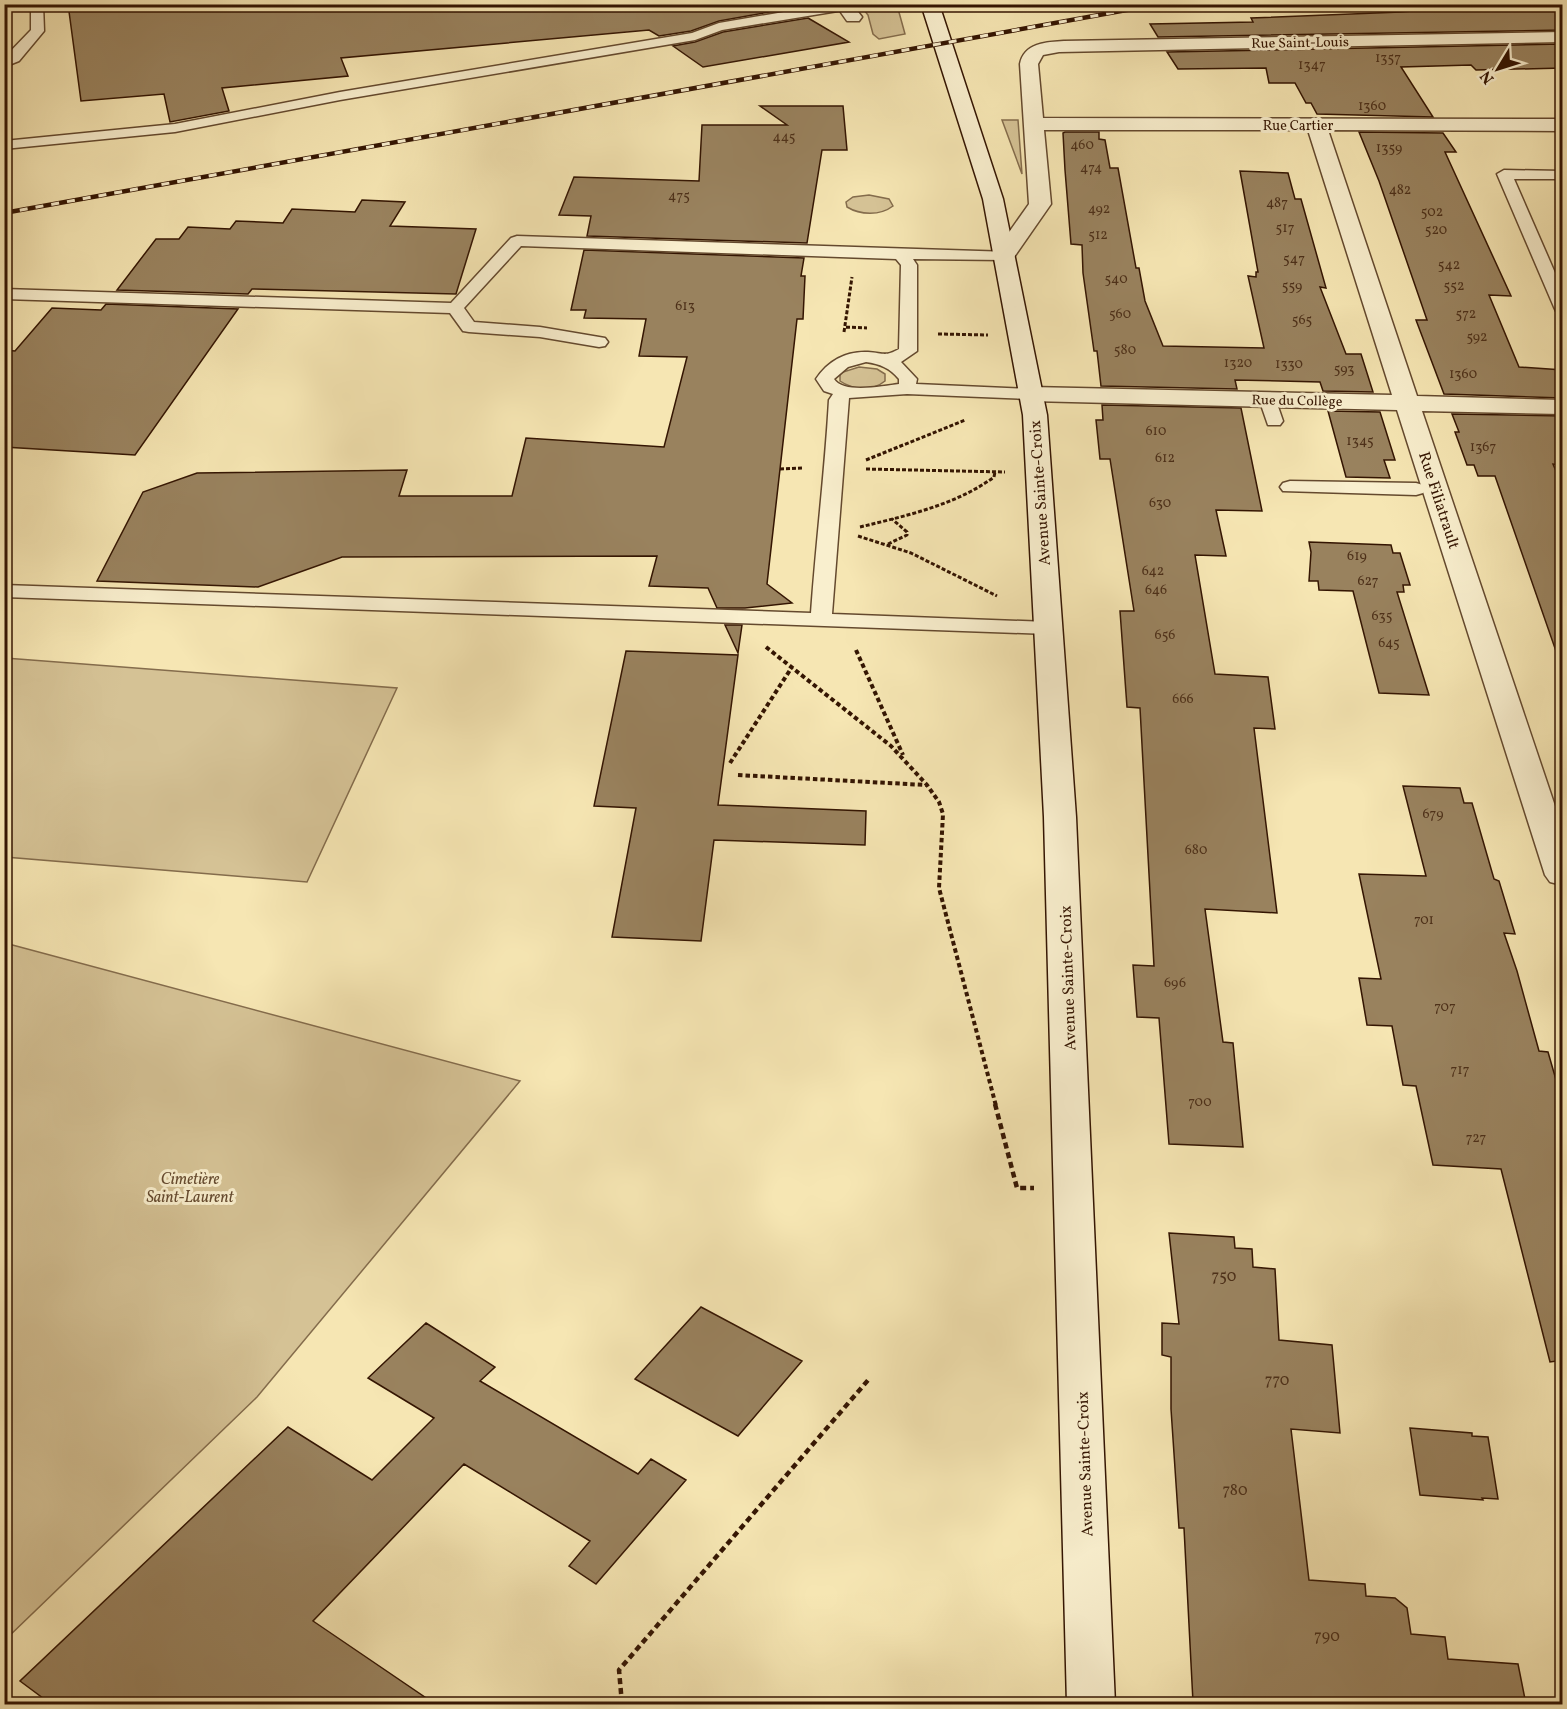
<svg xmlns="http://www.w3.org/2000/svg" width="1567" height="1709" font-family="Vollkorn,serif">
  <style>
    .green { fill: #d5c295; stroke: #846c4c; stroke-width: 1.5 }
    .building { fill: #99825e; stroke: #341502; stroke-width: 1.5 }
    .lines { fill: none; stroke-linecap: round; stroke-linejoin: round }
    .service-casing { stroke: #64492e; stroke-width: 3 }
    .minor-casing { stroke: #64492e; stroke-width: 3 }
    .secondary-casing { stroke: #341502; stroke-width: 3 }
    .path-far2 { stroke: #341502; stroke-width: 3; stroke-dasharray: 4 2; stroke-linecap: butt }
    .path-far1 { stroke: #341502; stroke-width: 4; stroke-dasharray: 4.5 3; stroke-linecap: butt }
    .path { stroke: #341502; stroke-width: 4.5; stroke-dasharray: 6 4; stroke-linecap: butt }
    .service { fill: #f9efce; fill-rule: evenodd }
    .minor { fill: #f9efce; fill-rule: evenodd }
    .secondary { fill: #f9efce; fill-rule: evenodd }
    .rail-casing { stroke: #341502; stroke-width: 4.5 }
    .rail { stroke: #f9efce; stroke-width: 3; stroke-dasharray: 8; stroke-linecap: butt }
    .labels { text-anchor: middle; stroke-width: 6; stroke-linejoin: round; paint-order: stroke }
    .far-street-label { font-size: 14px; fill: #341502; stroke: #f9efce }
    .number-label { font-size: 14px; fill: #4d3019 }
    .street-label { font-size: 16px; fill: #341502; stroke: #f9efce }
    .park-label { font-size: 16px; font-style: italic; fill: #64492e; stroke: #f9efce }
    .near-number-label { font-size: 16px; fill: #4d3019 }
  </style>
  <rect width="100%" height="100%" fill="#f6e6b3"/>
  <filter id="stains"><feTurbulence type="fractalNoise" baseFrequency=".00333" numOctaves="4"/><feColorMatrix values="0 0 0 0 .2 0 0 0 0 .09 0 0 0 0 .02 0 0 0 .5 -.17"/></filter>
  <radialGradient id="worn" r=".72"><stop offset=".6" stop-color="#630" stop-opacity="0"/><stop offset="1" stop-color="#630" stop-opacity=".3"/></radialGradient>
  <path class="green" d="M 860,5 L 897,5 L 905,34 L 879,39 L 873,34 L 868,15 Z
    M 1002,120 L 1018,120 L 1022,174 Z
    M 869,195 L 889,199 L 893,206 C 880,216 860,215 847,207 L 846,202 L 853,197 Z
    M 859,367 L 877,369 L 885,374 L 885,381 C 873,391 853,390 840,381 L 840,373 Z
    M 5,658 L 397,688 L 307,882 L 5,857 Z
    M 5,943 L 520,1081 L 257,1397 L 5,1640 Z"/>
  <path class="building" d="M 68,4 L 785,4 L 792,8 L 719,21 L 691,31 L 659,36 L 649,30 L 341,58 L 348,76 L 222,88 L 229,111 L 170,122 L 164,94 L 81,101 Z
    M 1492,4 L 1563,4 L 1563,30 L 1158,37 L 1150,24 L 1253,22 L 1251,18 L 1401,12 Z
    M 808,18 L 849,42 L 703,67 L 673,46 L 695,42 L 723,32 Z
    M 1563,44 L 1563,68 L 1476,70 L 1471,65 L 1401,67 L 1433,117 L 1317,114 L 1311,103 L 1306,103 L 1295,83 L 1269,83 L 1266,68 L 1178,69 L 1167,52 Z
    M 760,106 L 843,106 L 847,150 L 822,150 L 807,243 L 587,236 L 591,216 L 559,215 L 574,177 L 699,181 L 702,125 L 787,125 Z
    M 1065,132 L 1099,132 L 1099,139 L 1105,140 L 1110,168 L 1118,168 L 1136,268 L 1139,268 L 1145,301 L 1163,346 L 1264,348 L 1248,276 L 1256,277 L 1256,272 L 1258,272 L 1240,171 L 1288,173 L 1295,199 L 1301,199 L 1326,288 L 1320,287 L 1346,354 L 1361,354 L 1373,392 L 1323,391 L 1320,382 L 1235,380 L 1237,389 L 1101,386 L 1097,351 L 1094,351 L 1083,273 L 1082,245 L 1071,244 L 1065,170 L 1063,133 Z
    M 1359,132 L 1443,133 L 1456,152 L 1445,152 L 1511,296 L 1489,295 L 1519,367 L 1563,370 L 1563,398 L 1444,394 L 1416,320 L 1427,320 L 1379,181 Z
    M 362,200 L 405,202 L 390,226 L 476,229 L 456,294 L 252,289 L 248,294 L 117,290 L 156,239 L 179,239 L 188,227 L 230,229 L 236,221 L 283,223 L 292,209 L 355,212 Z
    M 584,250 L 804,258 L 801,276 L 805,276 L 803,319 L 797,319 L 767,584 L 792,603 L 745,608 L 717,608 L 708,588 L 649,586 L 657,556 L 342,557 L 258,587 L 97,581 L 143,492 L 197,473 L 407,470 L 399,496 L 512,496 L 526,438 L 664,447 L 687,357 L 639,356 L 646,319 L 584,318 L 586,310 L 571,310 Z
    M 106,304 L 238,309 L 135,455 L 4,447 L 4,350 L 15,351 L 52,308 L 101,310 Z
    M 1102,405 L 1241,408 L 1262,511 L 1216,510 L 1226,556 L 1195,555 L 1215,674 L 1268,677 L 1275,729 L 1254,728 L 1277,913 L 1205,909 L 1223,1042 L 1233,1043 L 1243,1147 L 1169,1144 L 1159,1018 L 1137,1017 L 1133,965 L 1154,966 L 1140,708 L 1127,707 L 1120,611 L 1134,611 L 1110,459 L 1100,459 L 1096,420 L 1103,420 Z
    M 1328,411 L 1380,412 L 1395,460 L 1384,460 L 1390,478 L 1346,477 Z
    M 1452,414 L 1563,416 L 1563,465 L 1553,464 L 1563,487 L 1563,656 L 1558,657 L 1495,476 L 1478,476 L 1474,465 L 1467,465 L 1455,432 L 1459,432 Z
    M 1309,542 L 1391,545 L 1393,553 L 1400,553 L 1410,585 L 1403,585 L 1404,592 L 1397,592 L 1429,695 L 1379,693 L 1353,591 L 1319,590 L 1318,581 L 1309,581 L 1311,552 Z
    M 725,625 L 742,625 L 738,653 Z
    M 626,651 L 738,655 L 718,805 L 866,811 L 865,845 L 714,840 L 701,941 L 612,937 L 636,808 L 594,806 Z
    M 1403,786 L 1460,788 L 1464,803 L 1472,803 L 1494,879 L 1499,881 L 1515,934 L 1504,933 L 1517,971 L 1539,1051 L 1548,1052 L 1563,1104 L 1563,1360 L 1550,1362 L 1501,1169 L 1433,1165 L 1416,1086 L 1403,1085 L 1392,1026 L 1367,1025 L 1359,978 L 1381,979 L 1359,874 L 1426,876 Z
    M 1169,1233 L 1234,1237 L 1235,1248 L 1252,1249 L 1253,1267 L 1275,1269 L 1279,1340 L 1332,1345 L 1340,1433 L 1291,1429 L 1309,1580 L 1365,1584 L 1366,1596 L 1395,1598 L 1407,1608 L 1411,1634 L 1445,1637 L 1448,1659 L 1518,1664 L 1526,1704 L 1223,1704 L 1193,1702 L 1184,1528 L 1179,1528 L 1171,1409 L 1171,1357 L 1162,1355 L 1162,1323 L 1179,1324 Z
    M 701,1307 L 802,1361 L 738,1436 L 635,1379 Z
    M 426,1323 L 495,1367 L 480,1381 L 638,1474 L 651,1459 L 686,1480 L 596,1584 L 569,1566 L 590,1541 L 464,1464 L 313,1621 L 435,1704 L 51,1704 L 20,1681 L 288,1427 L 372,1480 L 434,1418 L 368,1378 Z
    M 1410,1428 L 1472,1433 L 1472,1436 L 1488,1437 L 1498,1499 L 1482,1498 L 1483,1500 L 1420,1495 Z"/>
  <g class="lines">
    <g class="service-casing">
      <path id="service" d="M 31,4 L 43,4 L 44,31 L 19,61 L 4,67 L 4,58 L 31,30 Z
        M 830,4 L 850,6 L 844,10 L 722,30 L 695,40 L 340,100 L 175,132 L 4,149 L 4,141 L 175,124 L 340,92 L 692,33 L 719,23 Z
        M 1504,170 L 1562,171 L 1562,179 L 1514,179 L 1562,289 L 1562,312 L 1556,311 L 1554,307 L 1497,174 Z
        M 517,236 L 1010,252 L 1012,255 L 1004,260 L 913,259 L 917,265 L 917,351 L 901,362 L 917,379 L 916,384 L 1031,389 L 1037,390 L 1040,394 L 1037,398 L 1031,399 L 907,394 L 849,398 L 832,614 L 1048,622 L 1055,624 L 1058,628 L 1055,632 L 1048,634 L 4,597 L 4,585 L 811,613 C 816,542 825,471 829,400 L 833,394 L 824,391 L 816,379 C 828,361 846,351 868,352 C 884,353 885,357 899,349 L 901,265 L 896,259 L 521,246 L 464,308 L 474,322 L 540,327 L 605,338 L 608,342 L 605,346 L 599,347 L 540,337 L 469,332 L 463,331 L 450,313 L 4,299 L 4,289 L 451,303 L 511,238 ZM 866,362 C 880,364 890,368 899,379 L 899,384 C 883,386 843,394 834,379 L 848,367 Z
        M 1268,394 L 1274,395 L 1283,421 L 1280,425 L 1268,425 L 1259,399 L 1262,395 Z
        M 1290,481 L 1416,483 L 1423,485 L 1426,489 L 1423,493 L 1416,495 L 1283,491 L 1280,487 L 1283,483 Z"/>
    </g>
    <g class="minor-casing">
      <path id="minor" d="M 835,4 L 852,4 L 862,17 L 859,21 L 847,21 Z
        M 1562,32 L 1562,42 L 1059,52 L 1043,55 L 1038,64 L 1043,118 L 1562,119 L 1562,131 L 1328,130 L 1417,396 L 1562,400 L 1562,414 L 1422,411 L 1562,827 L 1562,885 L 1550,882 L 1545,875 L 1397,410 L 1031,401 L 1022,399 L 1019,394 L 1022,389 L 1031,387 L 1392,395 L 1308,130 L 1044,130 L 1051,204 L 1012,260 L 1004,262 L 996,260 L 993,255 L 1029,204 L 1020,64 C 1024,43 1046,42 1064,41 Z"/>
    </g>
    <g class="secondary-casing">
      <path id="secondary" d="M 921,4 L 939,4 L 1003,199 L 1047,415 L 1076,817 L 1115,1704 L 1067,1704 L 1044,817 L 1023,415 L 983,199 Z"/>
    </g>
    <path class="path-far2" d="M 846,327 L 867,328
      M 844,332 L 852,277
      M 938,334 L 988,335
      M 866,460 L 965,420
      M 780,469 L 804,468
      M 866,469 L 1005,472
      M 860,527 C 905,516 956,505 994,477 L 995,472
      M 858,536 L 911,553 L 997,596
      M 888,544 L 907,535 L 907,532 L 892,519"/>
    <path class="path-far1" d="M 766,647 L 891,746 L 927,785 L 939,802 L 943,814 L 939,888 L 996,1106
      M 856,650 L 903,755
      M 730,763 L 792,667
      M 738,775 L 926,785"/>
    <path class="path" d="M 995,1104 L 1017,1188 L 1034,1188
      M 622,1704 L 619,1670 L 869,1379"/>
    <use href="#service" class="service"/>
    <use href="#minor" class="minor"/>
    <use href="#secondary" class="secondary"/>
    <g class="rail-casing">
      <path id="rail" d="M 4,213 L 1160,4"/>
    </g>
    <use href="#rail" class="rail"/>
  </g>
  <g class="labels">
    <g class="far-street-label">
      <text transform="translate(1300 42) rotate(-1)" y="5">Rue Saint-Louis</text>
      <text x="1298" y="130">Rue Cartier</text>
      <text transform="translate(1297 400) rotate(1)" y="5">Rue du Collège</text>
    </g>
    <g class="number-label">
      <text x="1388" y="62">1357</text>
      <text x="1312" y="69">1347</text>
      <text x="1372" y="110">1360</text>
      <text x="784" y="141">445</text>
      <text x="1082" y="149">460</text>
      <text x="1389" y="152">1359</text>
      <text x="1091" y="172">474</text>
      <text x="1400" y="194">482</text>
      <text x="679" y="200">475</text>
      <text x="1277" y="207">487</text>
      <text x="1099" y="213">492</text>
      <text x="1432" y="216">502</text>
      <text x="1285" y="232">517</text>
      <text x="1436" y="234">520</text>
      <text x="1098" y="239">512</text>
      <text x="1294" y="263">547</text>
      <text x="1449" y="269">542</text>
      <text x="1116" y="283">540</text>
      <text x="1292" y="290">559</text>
      <text x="1454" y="290">552</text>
      <text x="685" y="310">613</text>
      <text x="1120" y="318">560</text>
      <text x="1466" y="318">572</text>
      <text x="1302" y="324">565</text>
      <text x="1477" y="341">592</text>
      <text x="1125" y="354">580</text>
      <text x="1238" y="367">1320</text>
      <text x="1289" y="368">1330</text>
      <text x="1344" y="373">593</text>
      <text x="1463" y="378">1360</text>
      <text x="1156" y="435">610</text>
      <text x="1360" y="445">1345</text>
      <text x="1483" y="451">1367</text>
      <text x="1165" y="462">612</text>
      <text x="1160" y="507">630</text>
      <text x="1357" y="560">619</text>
      <text x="1153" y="575">642</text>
      <text x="1368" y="585">627</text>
      <text x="1156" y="594">646</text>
      <text x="1382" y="620">635</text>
      <text x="1165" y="639">656</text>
      <text x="1389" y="647">645</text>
      <text x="1183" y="703">666</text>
      <text x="1433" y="818">679</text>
      <text x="1196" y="854">680</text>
      <text x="1424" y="924">701</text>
      <text x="1175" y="987">696</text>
      <text x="1445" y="1011">707</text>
      <text x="1460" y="1074">717</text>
      <text x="1200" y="1106">700</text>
      <text x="1476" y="1142">727</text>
    </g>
    <g class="street-label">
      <text transform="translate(1039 493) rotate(-94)" y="6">Avenue Sainte-Croix</text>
      <text transform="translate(1440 500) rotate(72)" y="6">Rue Filiatrault</text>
      <text transform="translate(1067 978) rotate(-92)" y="6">Avenue Sainte-Croix</text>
      <text transform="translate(1084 1464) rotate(-92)" y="6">Avenue Sainte-Croix</text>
    </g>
    <g class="park-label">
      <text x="190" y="1184">Cimetière<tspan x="190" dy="18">Saint-Laurent</tspan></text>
    </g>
    <g class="near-number-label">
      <text x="1224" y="1281">750</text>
      <text x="1277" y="1385">770</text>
      <text x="1235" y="1495">780</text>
      <text x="1327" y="1641">790</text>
    </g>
  </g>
  <rect width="1567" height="1709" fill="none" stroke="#f6e6b3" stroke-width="24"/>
  <rect x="6" y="6" width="1555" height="1697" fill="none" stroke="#341502" stroke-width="3"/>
  <rect x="12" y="12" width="1543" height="1685" fill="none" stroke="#341502" stroke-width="1.5"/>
  <g transform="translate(1498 69) rotate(232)" stroke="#f9efce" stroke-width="4.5" paint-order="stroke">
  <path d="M0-4.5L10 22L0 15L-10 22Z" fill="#341502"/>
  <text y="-9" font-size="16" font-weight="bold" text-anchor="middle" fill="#341502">N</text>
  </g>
  <rect width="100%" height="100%" filter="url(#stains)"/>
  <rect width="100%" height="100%" fill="url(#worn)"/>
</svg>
